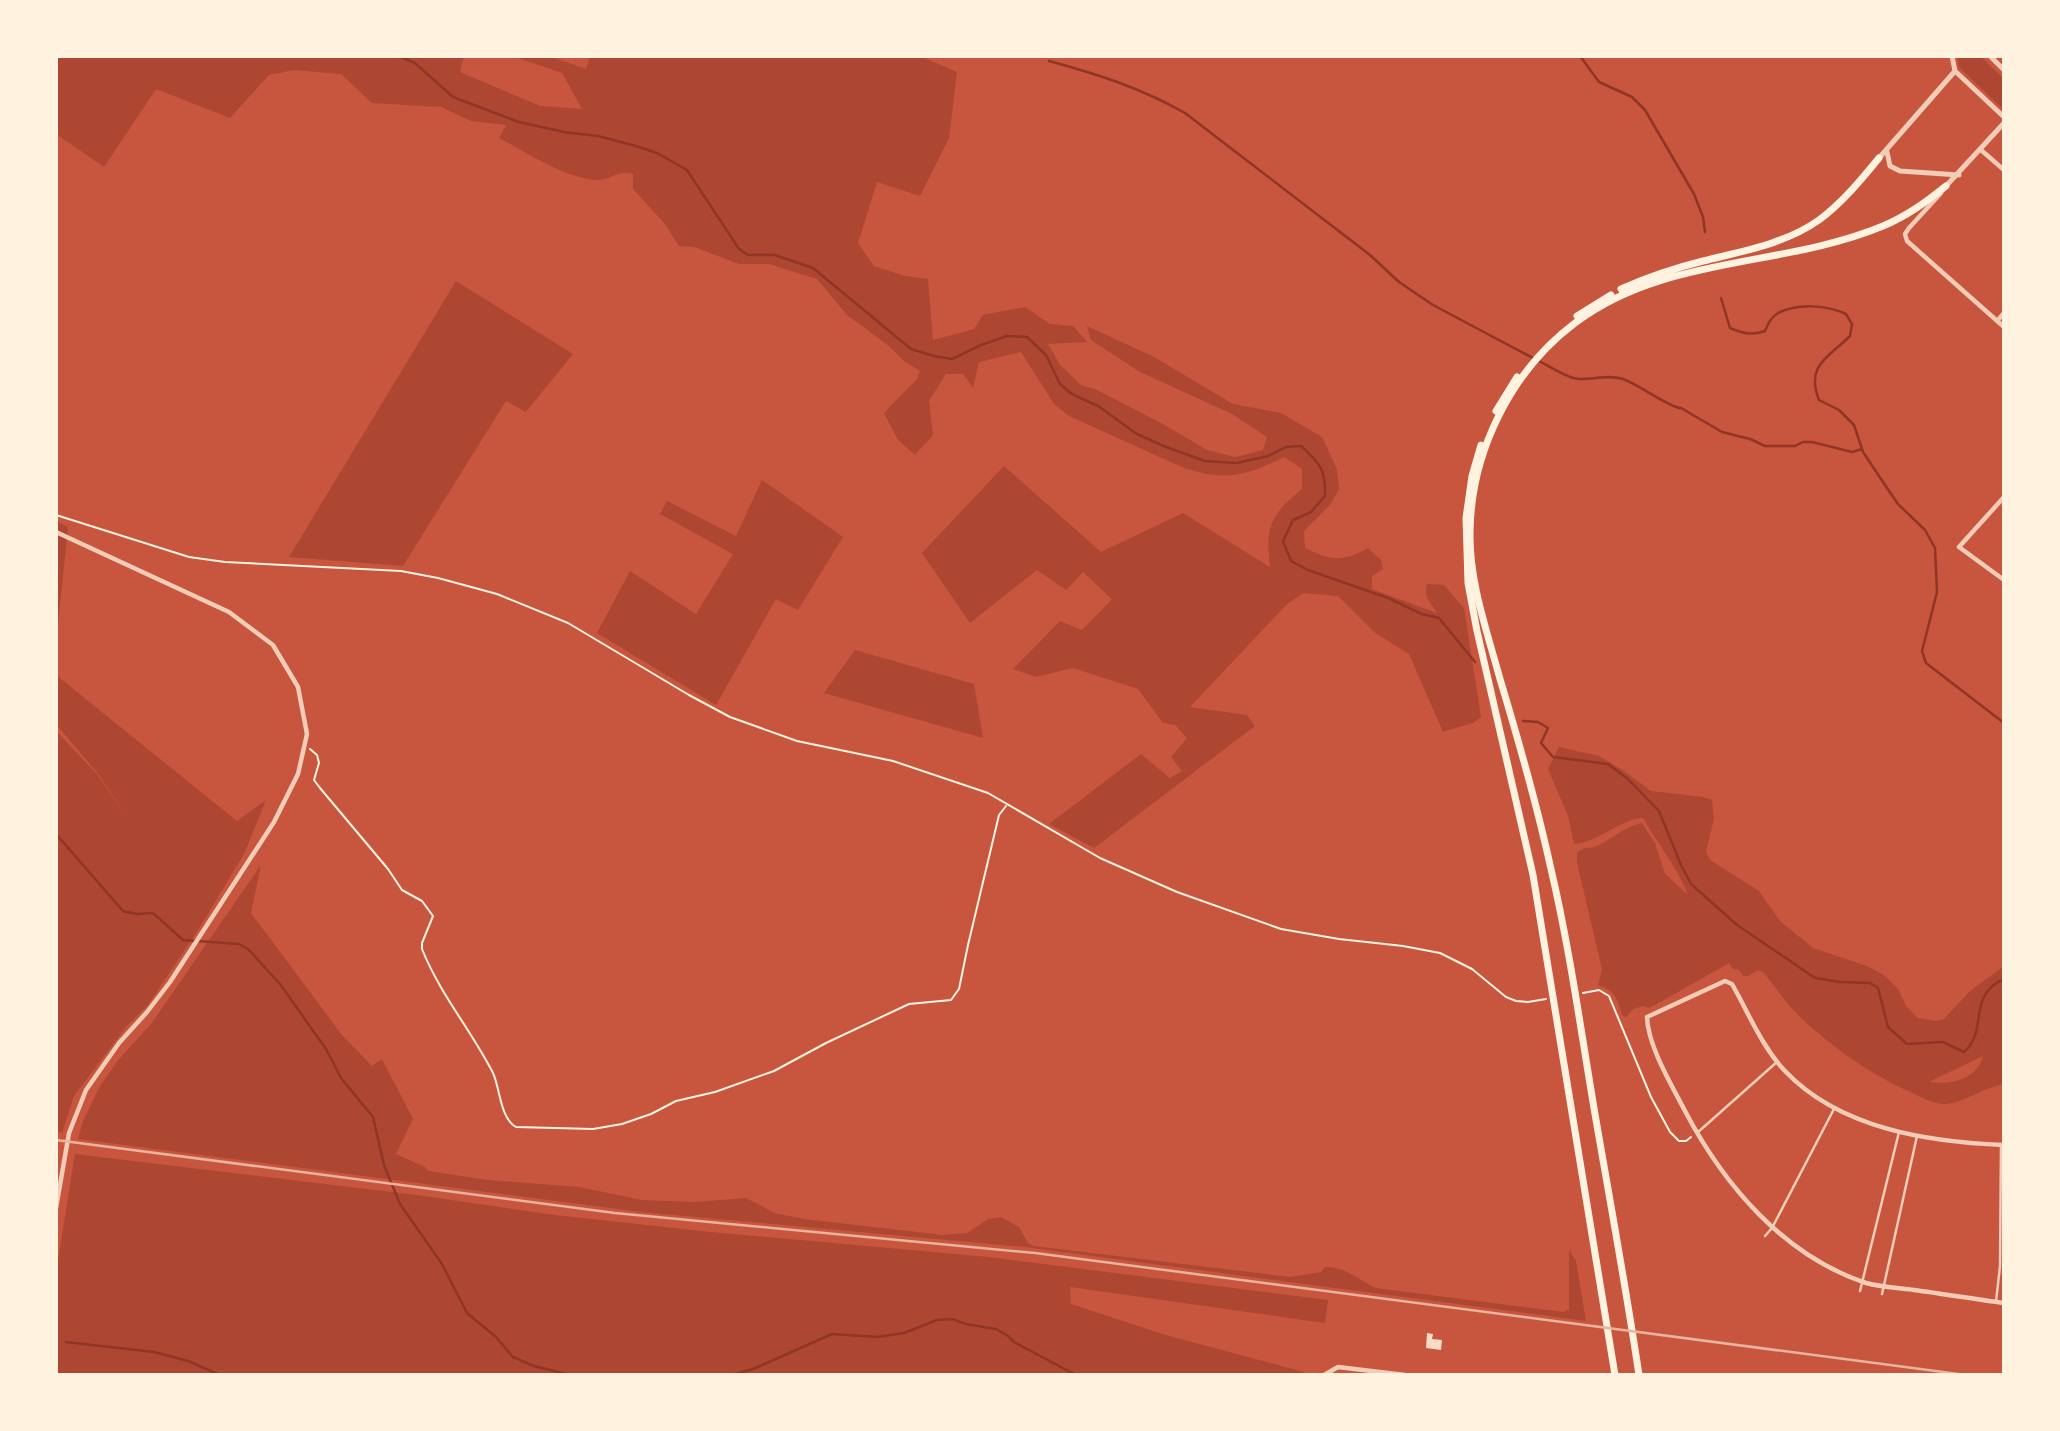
<svg xmlns="http://www.w3.org/2000/svg" width="2060" height="1431" font-family="Poppins,sans-serif">
  <style>
    .green { fill: #ae4732; fill-rule: evenodd }
    .lines { fill: none; stroke-linecap: round; stroke-linejoin: round }
    .stream { stroke: #8f3625; stroke-width: 2.5 }
    .building { fill: #f7dbc8 }
    .path { stroke: #fff3e0; stroke-width: 2 }
    .pedestrian { stroke: #f1ccb7; stroke-width: 2.5 }
    .minor { stroke: #f1ccb7; stroke-width: 4.5 }
    .tertiary { stroke: #f1ccb7; stroke-width: 5 }
    .motorway { stroke: #fff3e0; stroke-width: 7 }
    .rail { stroke: #e9b49f; stroke-width: 2.5 }
  </style>
  <rect width="100%" height="100%" fill="#c8553d"/>
  <path class="green" d="M 56,56 L 464,56 L 460,72 L 540,106 L 582,109 L 562,73 L 512,56 L 549,56 L 586,69 L 590,56 L 920,56 L 957,72 L 949,138 L 920,196 L 877,182 L 858,243 L 874,266 L 905,276 L 928,279 L 933,340 L 974,329 L 983,315 L 1025,307 L 1050,324 L 1073,326 L 1087,342 L 1048,344 L 1060,365 L 1081,385 L 1097,390 L 1163,424 L 1207,450 L 1235,457 L 1263,450 L 1267,437 L 1232,414 L 1140,372 L 1091,340 L 1087,326 L 1154,357 L 1233,404 L 1281,413 L 1322,437 L 1337,469 L 1339,489 L 1330,505 L 1304,531 L 1305,548 C 1331,561 1343,562 1368,548 L 1381,560 L 1383,569 L 1372,576 L 1372,589 L 1437,613 C 1431,602 1423,598 1427,584 L 1444,585 L 1464,608 L 1481,717 L 1473,723 L 1443,732 L 1409,654 L 1374,632 L 1338,596 L 1303,593 L 1286,605 L 1190,707 L 1247,715 L 1255,726 L 1094,848 L 1049,824 L 1141,754 L 1170,778 L 1182,771 L 1171,757 L 1187,738 L 1175,725 L 1163,723 L 1138,689 L 1073,668 L 1036,677 L 1013,669 L 1060,621 L 1082,630 L 1112,599 L 1083,572 L 1066,590 L 1037,570 L 970,623 L 922,553 L 1004,466 L 1101,552 L 1183,513 L 1270,567 C 1265,527 1270,515 1302,489 L 1302,469 L 1284,457 C 1247,475 1226,482 1184,468 L 1069,416 L 1054,404 L 1021,352 L 979,362 L 973,388 L 963,374 L 946,374 L 929,401 L 933,435 L 915,455 L 898,440 L 884,413 L 917,379 L 920,371 L 904,361 L 889,346 L 847,315 L 817,279 L 769,264 L 739,264 L 694,247 L 679,246 L 664,223 L 633,189 L 633,174 C 619,169 609,181 596,180 C 562,177 528,153 499,138 L 506,125 L 471,121 L 441,107 L 372,103 L 341,74 L 294,70 L 269,75 L 230,118 L 156,89 L 104,167 L 56,134 Z
    M 1958,56 L 1980,56 L 2004,79 L 2004,110 L 1959,67 Z
    M 456,281 L 573,354 L 526,412 L 506,401 L 403,566 L 289,557 Z
    M 762,480 L 843,537 L 798,610 L 776,599 L 716,705 L 597,633 L 630,571 L 696,614 L 733,554 L 660,514 L 667,501 L 736,536 Z
    M 56,521 L 68,527 L 56,644 L 56,675 L 237,821 L 266,800 L 244,854 L 200,927 L 148,1005 L 126,1027 L 74,1096 L 62,1133 L 56,1131 L 56,731 L 97,774 L 128,819 L 99,775 L 56,724 Z
    M 855,650 L 974,684 L 983,738 L 824,693 Z
    M 1559,747 L 1599,756 L 1624,771 L 1651,791 L 1703,797 L 1712,800 L 1714,819 L 1706,851 L 1710,860 L 1759,891 L 1780,921 L 1813,948 L 1867,966 L 1885,976 L 1898,989 L 1906,1006 L 1918,1018 L 1935,1021 L 1944,1019 L 1969,992 L 2004,966 L 2004,1084 C 1983,1087 1964,1104 1943,1104 C 1931,1103 1918,1096 1908,1091 C 1868,1073 1834,1048 1802,1019 C 1787,1005 1776,988 1764,973 L 1758,970 L 1748,976 L 1743,976 L 1739,970 L 1733,969 L 1729,963 L 1657,1004 L 1648,1008 L 1644,1006 L 1633,1009 L 1626,1017 L 1623,1016 C 1617,999 1616,991 1598,985 L 1602,969 L 1577,863 L 1577,853 C 1584,846 1589,849 1597,846 C 1614,838 1623,827 1642,823 L 1655,843 L 1665,874 L 1688,895 C 1677,867 1658,844 1643,818 C 1617,820 1600,842 1574,844 L 1568,816 L 1548,769 ZM 1983,1056 C 1977,1080 1950,1085 1929,1082 Z
    M 261,865 L 251,913 L 342,1035 L 372,1066 L 382,1059 L 413,1119 L 396,1154 L 425,1167 L 428,1171 L 488,1180 L 579,1187 L 642,1200 L 694,1202 L 746,1198 L 775,1213 L 804,1219 L 943,1235 L 967,1233 L 988,1219 L 1001,1217 L 1019,1227 L 1028,1243 L 1034,1246 L 1290,1277 L 1321,1272 L 1325,1267 C 1345,1266 1358,1280 1376,1288 L 1564,1312 L 1569,1309 L 1569,1250 L 1576,1261 L 1586,1321 L 1024,1247 L 641,1212 L 78,1139 L 83,1121 L 100,1086 L 119,1059 L 151,1024 Z
    M 75,1154 L 417,1195 L 555,1215 L 711,1232 L 989,1257 L 1328,1300 L 1325,1323 L 1070,1287 L 1071,1304 L 1166,1335 L 1304,1372 L 1302,1375 L 56,1375 L 56,1273 Z"/>
  <g class="lines">
    <path class="stream" d="M 398,56 L 415,63 L 453,97 L 519,122 L 564,132 L 598,136 L 636,146 L 657,153 L 687,170 L 739,249 L 748,255 L 775,255 L 813,268 L 911,349 L 934,356 L 952,359 L 981,345 L 1007,336 L 1027,337 L 1046,355 L 1060,384 L 1072,394 L 1098,406 L 1137,434 L 1166,447 L 1205,461 L 1237,463 L 1268,456 L 1286,447 L 1301,446 C 1320,463 1326,470 1325,496 L 1311,512 L 1293,520 L 1283,541 L 1291,561 L 1308,570 L 1388,598 L 1422,614 L 1439,618 L 1475,662
      M 1580,56 L 1599,82 L 1632,97 L 1645,110 L 1694,194 L 1703,217 L 1705,232
      M 1049,61 C 1097,74 1141,88 1185,113 L 1370,255 L 1399,282 L 1433,305 L 1533,358
      M 1721,298 L 1730,328 C 1742,333 1752,336 1765,331 C 1768,324 1771,317 1778,313 C 1798,303 1827,305 1846,314 L 1852,324 L 1850,336 C 1829,357 1805,365 1819,400 L 1839,410 L 1854,425 L 1863,452 L 1885,485 L 1898,504 L 1925,530 L 1935,548 L 1937,592 L 1922,651 L 1926,663 L 2004,723
      M 1539,361 C 1551,367 1566,378 1579,379 C 1594,380 1607,374 1623,379 C 1638,384 1670,408 1681,408 L 1722,432 L 1750,439 L 1765,446 L 1795,446 L 1803,442 L 1812,442 L 1852,452 L 1862,449
      M 1523,721 L 1538,722 L 1548,728 L 1541,743 L 1553,757 L 1608,764 L 1628,779 L 1659,811 L 1681,865 L 1691,884 L 1737,925 L 1815,978 L 1840,982 L 1870,983 L 1878,988 L 1888,1027 L 1907,1044 L 1943,1042 L 1964,1052 C 1989,1031 1966,996 2004,979
      M 56,834 L 123,911 L 137,914 L 153,913 L 183,940 L 239,944 L 248,949 L 280,984 L 326,1049 L 341,1078 L 373,1117 L 384,1165 L 400,1204 L 442,1264 L 467,1313 L 496,1337 L 513,1357 L 534,1366 L 570,1375
      M 66,1342 L 154,1352 L 188,1361 L 220,1375
      M 732,1375 L 753,1369 L 832,1334 L 877,1337 L 904,1333 L 937,1320 L 952,1319 L 966,1324 L 996,1329 L 1008,1336 L 1014,1342 L 1076,1375"/>
  </g>
  <path class="building" d="M 1427,1333 L 1433,1334 L 1432,1339 L 1442,1340 L 1441,1350 L 1426,1348 Z"/>
  <g class="lines">
    <path class="path" d="M 56,515 L 189,557 L 225,562 L 401,571 L 438,578 L 497,594 L 568,623 L 689,695 L 730,717 L 797,741 L 893,761 L 988,793 L 1100,858 L 1177,892 L 1281,929 L 1339,939 L 1403,946 L 1440,953 L 1472,969 L 1506,997 L 1516,1001 L 1528,1002 L 1546,999
      M 310,749 L 317,755 L 319,763 L 314,780 L 320,788 L 388,869 L 402,890 L 422,901 L 433,916 L 422,943 L 422,949 C 440,994 471,1030 493,1073 C 500,1088 500,1118 516,1127 L 593,1129 L 622,1124 L 651,1114 L 676,1101 L 715,1092 L 774,1071 L 826,1043 L 909,1004 L 951,1000 L 959,989 L 968,945 L 999,815 L 1006,806
      M 1583,993 L 1599,990 L 1609,996 L 1651,1097 L 1670,1132 L 1679,1141 L 1686,1141 L 1691,1137"/>
    <path class="pedestrian" d="M 1697,1133 L 1778,1061
      M 1765,1236 L 1772,1228 L 1835,1107
      M 1860,1291 L 1899,1132
      M 1882,1294 L 1917,1136
      M 1996,1302 L 2000,1266 L 2001,1145"/>
    <path class="minor" d="M 1981,150 L 2004,170
      M 1941,193 L 1909,228 L 1905,234 L 1907,241 L 2004,327
      M 1997,321 L 2004,313
      M 2004,497 L 1959,547 L 2004,580
      M 56,532 L 229,612 L 273,645 L 298,687 L 307,734 L 298,774 L 274,822 L 170,982 L 147,1012 L 119,1043 L 86,1090 L 69,1133 L 56,1208
      M 2004,1145 C 1929,1142 1840,1129 1785,1071 C 1762,1047 1748,1012 1732,984 L 1725,981 L 1647,1017 C 1648,1046 1671,1084 1685,1111 C 1724,1185 1784,1256 1866,1283 C 1881,1287 1898,1288 1914,1290 C 1944,1294 1974,1299 2004,1303
      M 1324,1375 L 1338,1367 L 1405,1375"/>
    <path class="tertiary" d="M 1952,56 L 1955,71 L 2004,117
      M 1990,56 L 2004,70
      M 1887,152 L 1890,166 L 1900,171 L 1959,175
      M 1879,158 L 1955,71
      M 1946,186 L 2004,123"/>
    <path class="motorway" d="M 1621,289 C 1648,277 1675,268 1703,261 C 1743,251 1785,244 1819,220 C 1842,203 1861,180 1879,158
      M 1577,316 L 1611,295
      M 1496,411 L 1517,377
      M 1481,445 L 1472,476 L 1466,518 L 1468,583 L 1477,631 L 1533,875 L 1615,1375
      M 1639,1375 C 1626,1288 1610,1201 1595,1114 C 1581,1032 1570,950 1551,869 C 1537,805 1519,742 1500,679 C 1487,631 1469,582 1470,532 C 1471,452 1511,371 1575,323 C 1665,255 1782,268 1883,226 C 1907,216 1926,202 1946,186"/>
    <path class="rail" d="M 56,1140 L 615,1213 L 1035,1253 L 1966,1375"/>
  </g>
  <rect width="2060" height="1431" fill="none" stroke="#fff3e0" stroke-width="116"/>
</svg>
